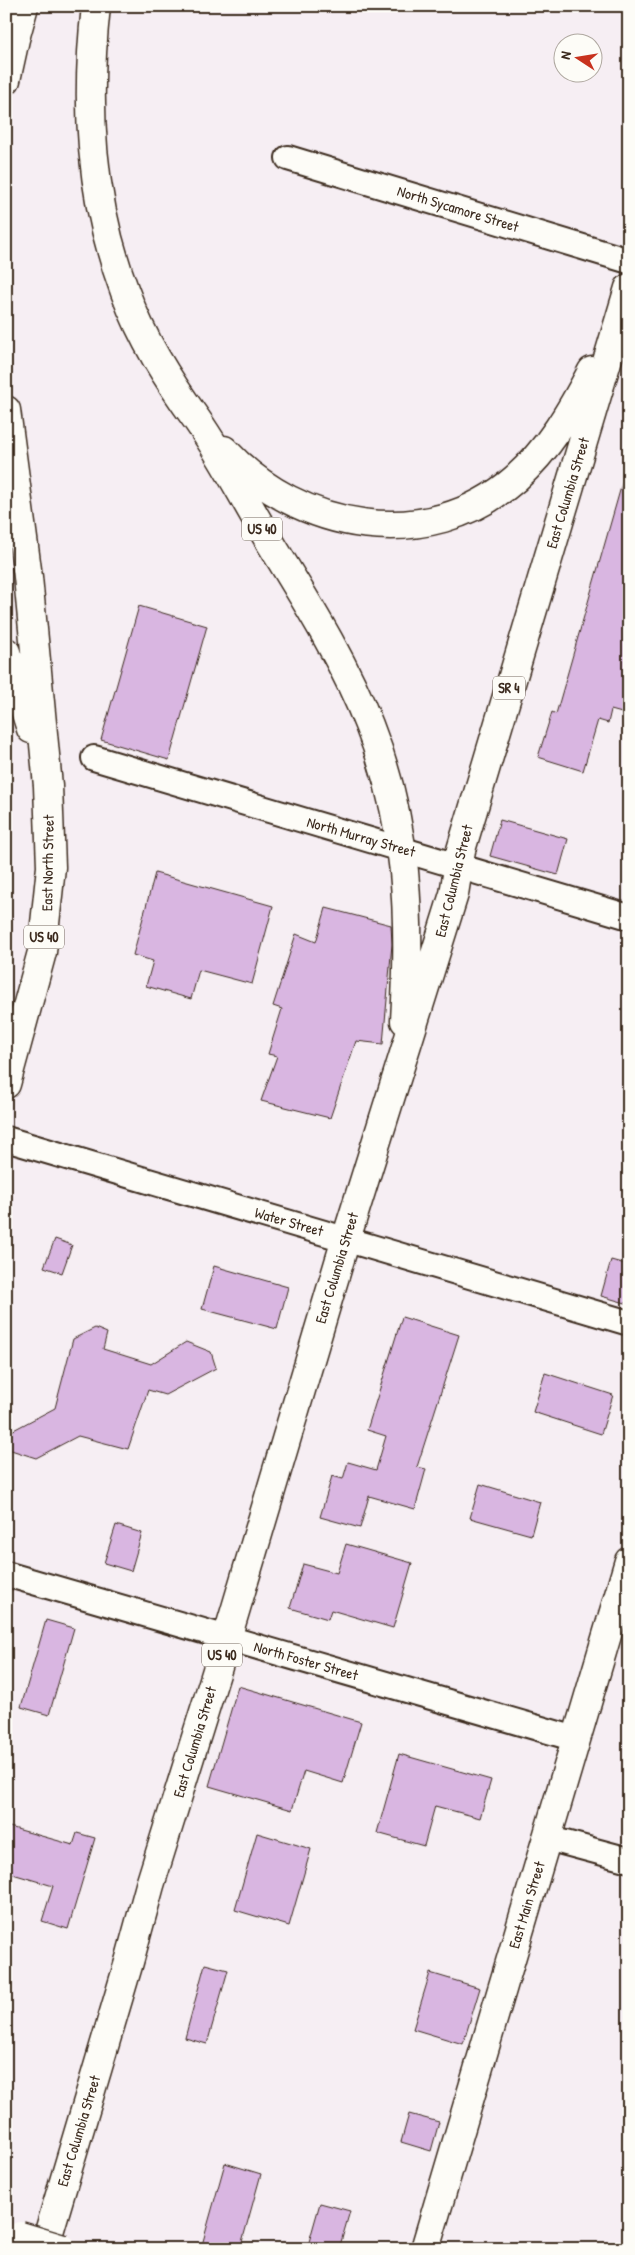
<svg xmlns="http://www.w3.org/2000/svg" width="635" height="2255" font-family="'Patrick Hand',sans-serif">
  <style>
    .building { fill: #d9b6e1; stroke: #3b2a1e }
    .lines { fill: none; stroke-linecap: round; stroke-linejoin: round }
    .minor-casing { stroke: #3b2a1e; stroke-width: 28 }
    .major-casing { stroke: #3b2a1e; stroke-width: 31 }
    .minor { stroke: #fdfcf7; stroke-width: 24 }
    .major { stroke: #fdfcf7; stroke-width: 28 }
    .major-bridge-casing { stroke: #3b2a1e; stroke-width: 31; stroke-linecap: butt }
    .major-bridge { stroke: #fdfcf7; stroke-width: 28 }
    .labels { text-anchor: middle; stroke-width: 4; stroke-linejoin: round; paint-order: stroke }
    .shield { fill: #fdfcf7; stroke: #75695f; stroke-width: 1 }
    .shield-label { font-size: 14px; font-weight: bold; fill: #3b2a1e }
    .street-label { font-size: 15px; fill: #3b2a1e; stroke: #fdfcf7 }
  </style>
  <rect width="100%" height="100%" fill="#f6eef3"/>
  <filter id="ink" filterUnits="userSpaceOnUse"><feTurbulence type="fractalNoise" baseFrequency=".02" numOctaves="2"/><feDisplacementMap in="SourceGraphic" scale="10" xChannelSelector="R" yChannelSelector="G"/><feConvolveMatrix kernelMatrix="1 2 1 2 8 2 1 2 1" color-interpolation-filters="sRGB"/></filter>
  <g filter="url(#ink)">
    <path class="building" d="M 625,473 L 629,473 L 629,715 L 611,710 L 608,723 L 598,720 L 583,771 L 538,757 L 552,712 L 556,714 Z
      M 139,606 L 207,626 L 169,760 L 101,740 Z
      M 500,820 L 568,839 L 558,875 L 490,856 Z
      M 155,873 L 273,906 L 252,984 L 199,970 L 191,999 L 146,986 L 153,961 L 133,955 Z
      M 326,908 L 391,925 L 392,944 L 383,1044 L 356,1041 L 330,1118 L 261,1101 L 277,1056 L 268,1054 L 282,1009 L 273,1006 L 296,934 L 316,942 Z
      M 55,1239 L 72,1245 L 62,1273 L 44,1267 Z
      M 611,1260 L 629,1265 L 629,1304 L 601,1296 Z
      M 214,1266 L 288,1287 L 277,1329 L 202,1309 Z
      M 402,1317 L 459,1335 L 417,1467 L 426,1469 L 415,1509 L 369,1496 L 360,1528 L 320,1517 L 332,1476 L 343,1479 L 348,1462 L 376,1470 L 386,1436 L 367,1430 Z
      M 95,1328 L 107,1333 L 103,1349 L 151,1364 L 186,1342 L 211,1352 L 216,1368 L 165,1395 L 148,1390 L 128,1449 L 78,1436 L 36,1458 L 11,1450 L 6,1442 L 6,1434 L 55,1408 L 73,1339 Z
      M 545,1373 L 613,1395 L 601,1434 L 533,1412 Z
      M 480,1484 L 540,1502 L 531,1535 L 470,1518 Z
      M 116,1525 L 142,1533 L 131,1571 L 104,1563 Z
      M 346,1544 L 412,1563 L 393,1628 L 331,1610 L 328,1619 L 290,1608 L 303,1564 L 337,1573 Z
      M 46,1620 L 74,1628 L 49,1715 L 21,1707 Z
      M 238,1686 L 361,1722 L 343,1783 L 304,1771 L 292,1810 L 209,1786 Z
      M 399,1754 L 491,1780 L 480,1818 L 435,1806 L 424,1846 L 377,1833 Z
      M 6,1826 L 73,1845 L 77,1833 L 95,1838 L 68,1929 L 42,1921 L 53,1886 L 6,1872 Z
      M 257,1833 L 311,1849 L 289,1926 L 235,1910 Z
      M 205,1964 L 228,1970 L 207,2044 L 185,2038 Z
      M 430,1973 L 480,1988 L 463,2044 L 413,2029 Z
      M 409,2114 L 439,2122 L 431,2151 L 401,2142 Z
      M 225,2163 L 261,2174 L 240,2249 L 214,2249 L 202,2245 Z
      M 320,2203 L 350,2211 L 339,2249 L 307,2249 Z"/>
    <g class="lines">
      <g class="minor-casing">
        <path id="minor" d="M 288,158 L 629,261
          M 94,758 L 629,917
          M 6,1139 L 629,1323
          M 6,1574 L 576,1739
          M 547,1838 L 629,1860"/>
      </g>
      <g class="major-casing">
        <path id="major" d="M 96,6 C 85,104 90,199 125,292 C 142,339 168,380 197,420 C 223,457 244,499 267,537 C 304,598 343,658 369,725 C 408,823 411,916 405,1021
          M 6,80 L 15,39 L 24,6
          M 6,410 L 28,577 L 48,786 L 51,867 L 42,952 L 6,1084
          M 224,450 C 298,531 428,555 515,479 C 549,449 571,411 592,371
          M 6,652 L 31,729
          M 44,2249 L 129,1962 L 150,1885 L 227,1638 L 346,1239 L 454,894 L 461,850 L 629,288
          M 425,2249 L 629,1561"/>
      </g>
      <use href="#minor" class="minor"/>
      <use href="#major" class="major"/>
      <g class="major-bridge-casing">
        <path id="major-bridge" d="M 20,2236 L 63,2249"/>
      </g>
      <use href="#major-bridge" class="major-bridge"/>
    </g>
  </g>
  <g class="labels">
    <g class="shield">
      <rect x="242" y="517.5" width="40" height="23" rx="4"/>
      <rect x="493" y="676.5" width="32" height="23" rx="4"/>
      <rect x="24" y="925.5" width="40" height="23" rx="4"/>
      <rect x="202" y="1643.5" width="40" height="23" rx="4"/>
    </g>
    <g class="shield-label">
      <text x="262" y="534">US 40</text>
      <text x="509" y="693">SR 4</text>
      <text x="44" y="942">US 40</text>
      <text x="222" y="1660">US 40</text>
    </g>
    <g class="street-label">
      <text transform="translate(458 209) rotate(17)" y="5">North Sycamore Street</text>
      <text transform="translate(568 493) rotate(-73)" y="5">East Columbia Street</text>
      <text transform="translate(361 837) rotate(16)" y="5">North Murray Street</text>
      <text transform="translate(48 863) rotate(-89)" y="5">East North Street</text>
      <text transform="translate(454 881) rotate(-76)" y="5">East Columbia Street</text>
      <text transform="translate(289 1222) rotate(16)" y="5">Water Street</text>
      <text transform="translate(337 1268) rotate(-73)" y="5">East Columbia Street</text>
      <text transform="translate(306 1661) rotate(16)" y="5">North Foster Street</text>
      <text transform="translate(195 1742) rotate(-73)" y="5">East Columbia Street</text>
      <text transform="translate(527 1905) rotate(-73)" y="5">East Main Street</text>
      <text transform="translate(79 2131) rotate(-73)" y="5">East Columbia Street</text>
    </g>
  </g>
  <rect width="635" height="2255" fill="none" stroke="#fdfcf7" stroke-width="25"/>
  <rect x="12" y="12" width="610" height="2230" fill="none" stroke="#3b2a1e" stroke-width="2" filter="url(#ink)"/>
  <g transform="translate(578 58) rotate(282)"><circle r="24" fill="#fdfcf7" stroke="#afa8a0"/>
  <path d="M0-4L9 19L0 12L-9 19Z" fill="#c8321e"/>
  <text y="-8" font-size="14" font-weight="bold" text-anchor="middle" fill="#3b2a1e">N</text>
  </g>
</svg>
